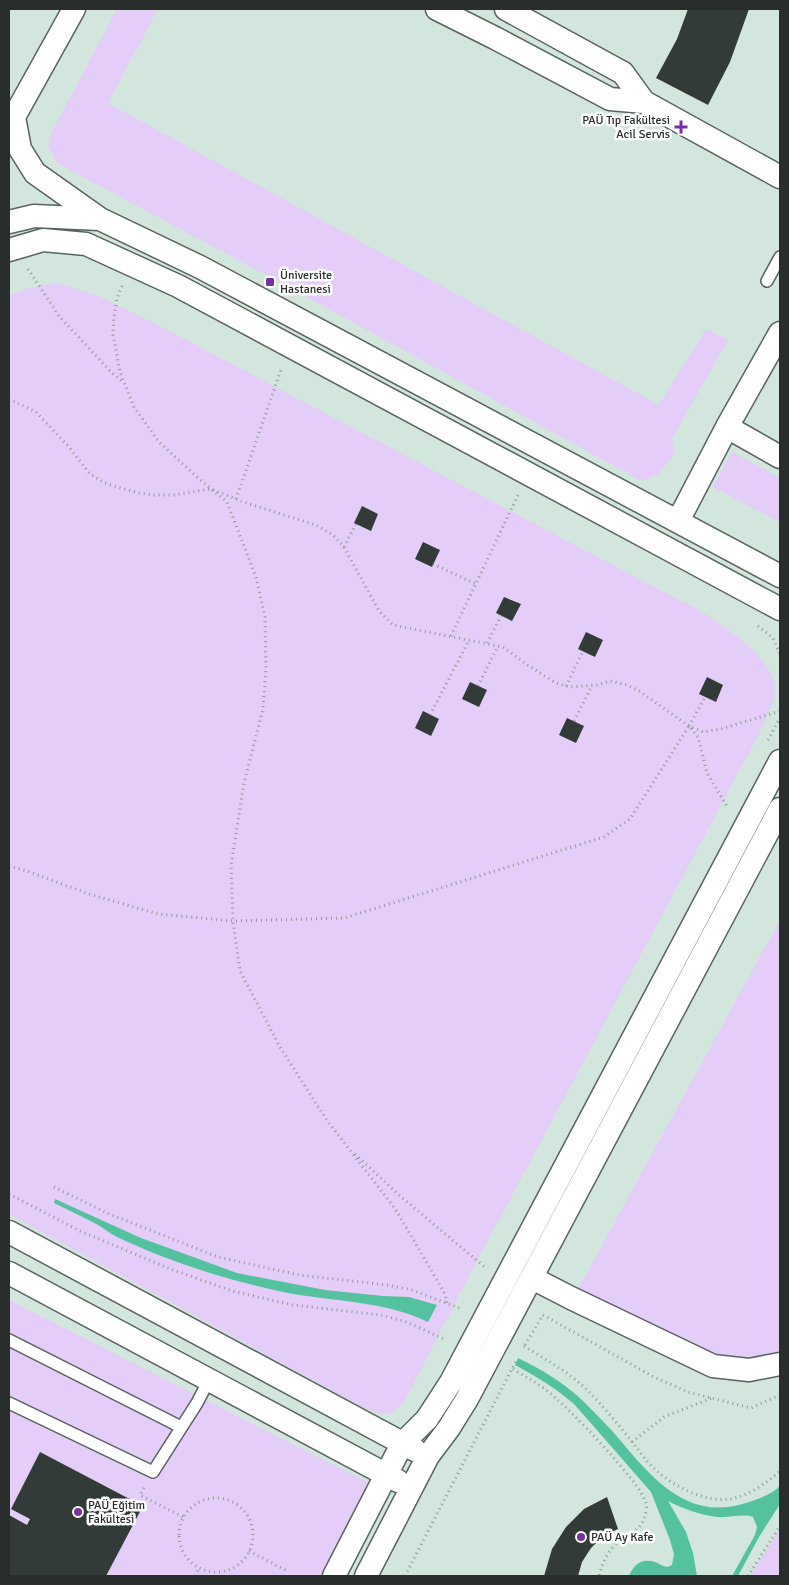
<svg xmlns="http://www.w3.org/2000/svg" width="789" height="1585" font-family="Signika,sans-serif">
  <style>
    .built { fill: #d2e6dd }
    .green { fill: #e4cdf8 }
    .water { fill: #54c29e }
    .building { fill: #323b37 }
    .lines { fill: none; stroke-linecap: round; stroke-linejoin: round }
    .lane-casing { stroke: #59635f; stroke-width: 14 }
    .street-casing { stroke: #59635f; stroke-width: 25 }
    .path { stroke: #919995; stroke-width: 3; stroke-dasharray: 1 4; stroke-linecap: butt }
    .lane { stroke: #fff; stroke-width: 11 }
    .street { stroke: #fff; stroke-width: 22 }
    .poi-dot { fill: #7730a3; stroke: #fff; stroke-width: 2 }
    .labels { text-anchor: middle; stroke-width: 5; stroke-linejoin: round; paint-order: stroke }
    .poi-label { font-size: 12px; fill: #292d2b; stroke: #fff; text-anchor: start }
  </style>
  <rect width="100%" height="100%" fill="#e2ede8"/>
  <path class="built" d="M 9,9 L 780,9 L 780,1576 L 9,1576 Z"/>
  <path class="green" d="M 117,9 L 158,9 L 108,103 L 659,405 L 706,329 L 728,340 L 672,439 L 675,453 L 659,474 L 642,481 L 285,285 L 57,163 L 48,146 L 52,132 Z
    M 57,283 L 94,294 L 156,324 L 704,613 C 728,630 779,660 775,695 C 774,703 762,725 759,734 L 468,1278 L 404,1402 L 394,1412 L 382,1414 L 362,1407 L 9,1214 L 9,296 L 25,289 Z
    M 732,452 L 780,478 L 780,522 L 713,487 Z
    M 780,920 L 780,1364 L 749,1370 L 576,1293 Z
    M 9,1300 L 373,1485 L 333,1576 L 9,1576 Z
    M 780,1529 L 780,1576 L 750,1576 Z"/>
  <path class="water" d="M 55,1199 L 141,1238 L 237,1273 L 325,1290 L 383,1296 L 409,1297 L 437,1305 L 428,1322 C 383,1300 332,1302 283,1292 C 230,1281 167,1261 117,1237 C 111,1234 105,1229 98,1225 C 84,1217 68,1210 54,1203 Z
    M 518,1358 C 541,1369 563,1382 582,1400 C 593,1411 604,1422 614,1433 C 649,1474 685,1523 746,1503 C 758,1499 771,1495 780,1486 L 780,1504 L 759,1537 L 738,1576 L 732,1576 L 755,1535 L 757,1527 L 753,1517 C 742,1513 729,1518 717,1517 C 701,1515 683,1509 668,1501 L 686,1532 L 693,1553 L 697,1576 L 629,1576 C 634,1564 642,1558 655,1562 C 660,1564 662,1566 667,1567 L 672,1565 L 674,1554 L 670,1540 L 651,1492 L 575,1405 C 556,1388 537,1377 515,1365 Z"/>
  <path class="building" d="M 688,9 L 749,9 L 730,62 L 708,105 L 656,78 L 677,39 Z
    M 362,506 L 378,514 L 371,531 L 354,523 Z
    M 423,542 L 440,550 L 432,567 L 415,559 Z
    M 504,597 L 521,604 L 512,621 L 496,613 Z
    M 586,632 L 603,640 L 595,657 L 578,649 Z
    M 707,677 L 723,685 L 716,702 L 699,694 Z
    M 470,682 L 487,690 L 479,707 L 462,699 Z
    M 423,711 L 439,719 L 431,736 L 415,728 Z
    M 567,718 L 584,726 L 576,743 L 559,735 Z
    M 40,1452 L 143,1506 L 106,1576 L 9,1576 L 9,1515 L 27,1525 L 30,1519 L 11,1509 Z
    M 607,1497 L 618,1529 L 603,1536 L 591,1548 L 582,1562 L 578,1576 L 544,1576 L 552,1549 L 566,1527 L 584,1509 Z"/>
  <g class="lines">
    <g class="lane-casing">
      <path id="lane" d="M 767,281 L 780,257
        M 9,1340 L 181,1427
        M 9,1403 L 153,1472 L 197,1403 L 209,1380"/>
    </g>
    <g class="street-casing">
      <path id="street" d="M 437,9 L 495,38 L 610,99 L 644,102 L 780,177
        M 506,9 L 623,73 L 644,102
        M 14,117 L 20,149 L 35,173 L 100,219
        M 9,126 L 74,9
        M 9,222 L 34,216 L 100,219 L 200,267 L 780,576
        M 9,250 L 43,240 L 86,244 L 178,286 L 780,609
        M 727,427 L 780,457
        M 678,521 L 727,427 L 780,333
        M 9,1232 L 415,1450
        M 9,1273 L 398,1481
        M 532,1278 L 571,1298 L 713,1366 L 749,1370 L 780,1364
        M 334,1576 L 402,1444 L 427,1419 L 451,1382 L 780,761
        M 366,1576 L 428,1456 L 449,1428 L 467,1399 L 780,809"/>
    </g>
    <path class="path" d="M 28,269 L 59,316 L 111,372 L 124,383
      M 122,286 L 117,298 L 114,317 L 113,335 L 120,372 L 134,407 L 159,442 L 198,478 L 227,502 L 256,577 L 265,617 L 266,669 L 263,709 L 244,783 L 231,865 L 233,921 L 240,971 L 280,1047 L 326,1119 L 396,1210 L 445,1294 L 447,1303
      M 9,399 L 36,412 L 69,447 L 90,474 L 107,484 L 139,493 L 154,495 L 173,495 L 211,489 L 243,502 L 316,525 L 333,535 L 344,547 L 379,611 L 393,625 L 503,647 L 526,664 L 556,683 L 569,687 L 597,685 L 610,681 L 627,685 L 639,691 L 689,726 L 703,732 L 721,729 L 780,711
      M 236,499 L 282,367
      M 344,547 L 356,524
      M 433,564 L 476,584
      M 758,626 L 773,638 L 780,654
      M 451,636 L 518,495
      M 487,643 L 501,616
      M 478,686 L 498,646
      M 566,686 L 583,651
      M 430,715 L 469,640
      M 574,721 L 592,686
      M 689,726 L 705,697
      M 768,740 L 780,718
      M 9,866 L 27,871 L 89,894 L 158,914 L 233,921 L 344,918 L 604,837 L 630,819 L 689,726 L 698,737 L 707,773 L 728,808
      M 355,1154 L 400,1196 L 486,1268
      M 54,1187 L 107,1213 L 218,1257 L 299,1275 L 387,1285 L 412,1290 L 462,1309
      M 9,1194 L 80,1231 L 168,1268 L 232,1291 L 293,1305 L 381,1315 L 407,1322 L 446,1340
      M 525,1345 L 543,1315 L 654,1377 L 688,1392 L 751,1408 L 780,1395
      M 524,1346 C 546,1360 569,1372 587,1390 C 603,1406 618,1424 632,1442 C 640,1452 647,1463 657,1471 C 675,1487 706,1503 730,1499 C 749,1496 766,1483 780,1471
      M 513,1369 C 526,1377 539,1384 551,1394 C 570,1409 641,1483 646,1503 C 647,1507 646,1514 644,1518 C 640,1533 624,1535 614,1546 C 606,1554 602,1565 599,1576
      M 632,1442 L 664,1417 L 712,1398
      M 144,1488 L 140,1495 L 183,1517
      M179 1535a37 37 0 1 1 74 0a37 37 0 1 1-74 0Z
      M 249,1551 L 287,1571
      M 195,1576 L 199,1568
      M 405,1576 L 516,1361
      M 748,1576 L 780,1526"/>
    <use href="#lane" class="lane"/>
    <use href="#street" class="street"/>
  </g>
  <g class="poi-dot">
    <path d="M678.5 119.5h5v5h5v5h-5v5h-5v-5h-5v-5h5z"/>
    <rect x="265" y="277" width="10" height="10" rx="2.5"/>
    <circle cx="78" cy="1512" r="5"/>
    <circle cx="581" cy="1537" r="5"/>
  </g>
  <g class="labels">
    <g class="poi-label">
      <text x="670" y="124" text-anchor="end">PAÜ Tıp Fakültesi<tspan x="670" dy="14">Acil Servis</tspan></text>
      <text x="280" y="279">Üniversite<tspan x="280" dy="14">Hastanesi</tspan></text>
      <text x="88" y="1509">PAÜ Eğitim<tspan x="88" dy="14">Fakültesi</tspan></text>
      <text x="591" y="1541">PAÜ Ay Kafe</text>
    </g>
  </g>
  <rect width="789" height="1585" fill="none" stroke="#292d2b" stroke-width="20"/>
</svg>
